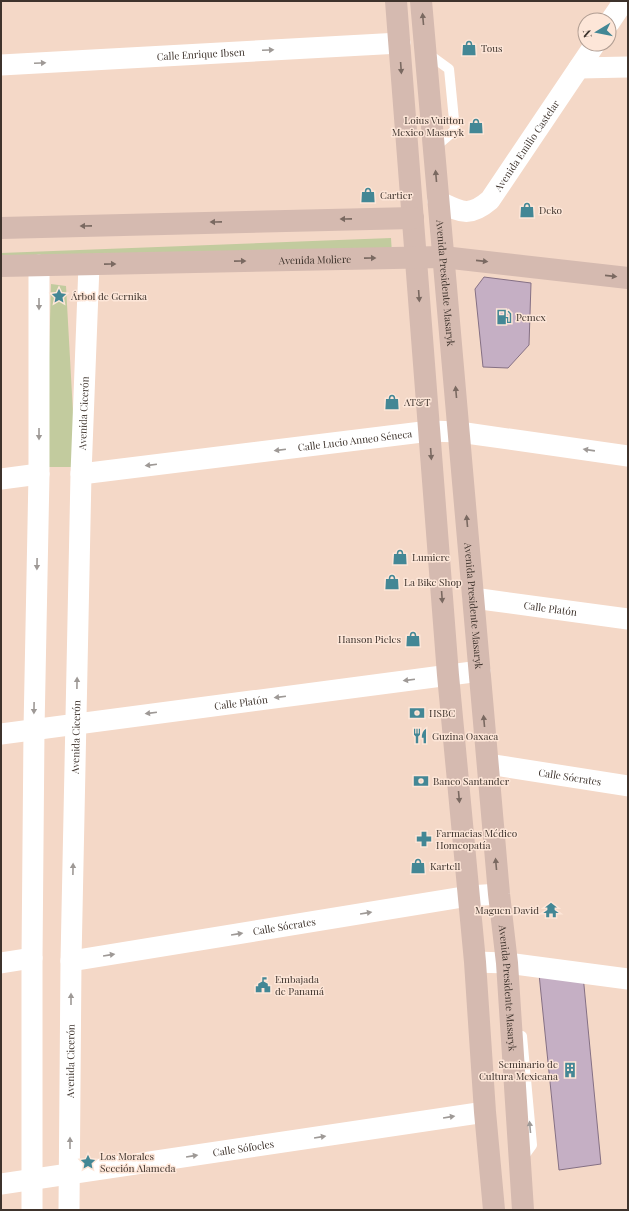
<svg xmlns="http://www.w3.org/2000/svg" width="629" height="1211" font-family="'Playfair Display',serif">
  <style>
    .green { fill: #c2cb9e }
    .building { fill: #c5afc4; stroke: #857084 }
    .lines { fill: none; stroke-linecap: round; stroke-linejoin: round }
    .lane { stroke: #fff; stroke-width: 10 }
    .street { stroke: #fff; stroke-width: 21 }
    .secondary { stroke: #d5bab0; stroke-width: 22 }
    .oneway { fill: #7a6961 }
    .oneway2 { fill: #9e9996 }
    .labels { text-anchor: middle; stroke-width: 3; stroke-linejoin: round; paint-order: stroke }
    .poi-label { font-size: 10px; fill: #3e332c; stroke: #fde6d8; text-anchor: start }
    .street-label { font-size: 10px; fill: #3e332c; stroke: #fde6d8 }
  </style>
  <rect width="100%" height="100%" fill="#f4d8c7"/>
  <path class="green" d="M 391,238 L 392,254 L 1,269 L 1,253 Z
    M 51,284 L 66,286 L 76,467 L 46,467 Z"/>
  <path class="building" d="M 484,277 L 531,283 L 529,345 L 508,368 L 483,367 L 475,289 Z
    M 539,974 L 583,975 L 601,1164 L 559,1170 Z"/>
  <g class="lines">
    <path class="lane" d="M 427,53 L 449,69 L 455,130 L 434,148
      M 522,1159 L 532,1145 L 522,1036"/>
    <g class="street">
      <path d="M 609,23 L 624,1"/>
      <path id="s1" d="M 1,65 L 400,43"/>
      <path d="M 579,68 L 628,67"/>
      <path id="s2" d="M 438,201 C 461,212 469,218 490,200 L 595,44"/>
      <path id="s3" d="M 81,474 L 430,431 L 459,432 L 628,456"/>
      <path d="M 1,479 L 39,474"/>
      <path id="s4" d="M 473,598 L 628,619"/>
      <path id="s5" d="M 1,734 L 480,671"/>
      <path id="s6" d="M 488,764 L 628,786"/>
      <path id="s7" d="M 71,961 L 469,896 L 499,894"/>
      <path d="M 475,962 L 507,963 L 628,979"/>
      <path d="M 1,963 L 32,958"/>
      <path id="s8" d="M 1,1184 L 485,1112"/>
      <path d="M 32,1210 L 32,958 L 34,730 L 39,474 L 39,265"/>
      <path id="s9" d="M 69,1210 L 71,961 L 81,474 L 89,265"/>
    </g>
    <g class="secondary">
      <path d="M 396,1 L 448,675 L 475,962 L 485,1112 L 494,1210"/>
      <path id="s10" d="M 421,1 L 499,894 L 507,963 L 523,1210"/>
      <path d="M 1,228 L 413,218"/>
      <path id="s11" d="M 1,266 L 443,257 L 628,278"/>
    </g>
  </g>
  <defs><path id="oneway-solid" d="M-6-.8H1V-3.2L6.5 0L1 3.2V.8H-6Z"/></defs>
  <g class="oneway">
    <use href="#oneway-solid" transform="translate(423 19) rotate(-95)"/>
    <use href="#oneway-solid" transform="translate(401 68) rotate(86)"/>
    <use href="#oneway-solid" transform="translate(436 176) rotate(-95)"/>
    <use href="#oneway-solid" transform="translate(346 219) rotate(179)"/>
    <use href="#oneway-solid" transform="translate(216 222) rotate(179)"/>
    <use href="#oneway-solid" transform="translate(86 226) rotate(179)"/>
    <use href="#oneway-solid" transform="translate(370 258) rotate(-1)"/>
    <use href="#oneway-solid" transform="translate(240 261) rotate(-1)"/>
    <use href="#oneway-solid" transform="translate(482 261) rotate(6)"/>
    <use href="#oneway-solid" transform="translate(110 264) rotate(-1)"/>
    <use href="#oneway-solid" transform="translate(611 276) rotate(6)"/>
    <use href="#oneway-solid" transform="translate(419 296) rotate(86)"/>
    <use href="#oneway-solid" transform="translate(456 392) rotate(-95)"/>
    <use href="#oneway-solid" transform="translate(431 454) rotate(86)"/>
    <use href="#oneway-solid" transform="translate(467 521) rotate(-95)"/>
    <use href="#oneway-solid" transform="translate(442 597) rotate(86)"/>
    <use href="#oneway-solid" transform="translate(484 721) rotate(-95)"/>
    <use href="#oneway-solid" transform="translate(459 797) rotate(85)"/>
    <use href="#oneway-solid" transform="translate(496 864) rotate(-95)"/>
  </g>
  <g class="oneway2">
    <use href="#oneway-solid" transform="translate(268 50) rotate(-3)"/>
    <use href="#oneway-solid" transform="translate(40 63) rotate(-3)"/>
    <use href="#oneway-solid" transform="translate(39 304) rotate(90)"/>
    <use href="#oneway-solid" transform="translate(39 434) rotate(90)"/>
    <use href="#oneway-solid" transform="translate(280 450) rotate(173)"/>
    <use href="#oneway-solid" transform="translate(589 450) rotate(-172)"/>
    <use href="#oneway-solid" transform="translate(151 465) rotate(173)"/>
    <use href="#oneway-solid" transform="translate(37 564) rotate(91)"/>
    <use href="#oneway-solid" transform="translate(409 680) rotate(173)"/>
    <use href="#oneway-solid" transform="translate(77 683) rotate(-89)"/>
    <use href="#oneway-solid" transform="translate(280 697) rotate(173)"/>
    <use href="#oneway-solid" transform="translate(34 708) rotate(91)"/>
    <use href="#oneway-solid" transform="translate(151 713) rotate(173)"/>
    <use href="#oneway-solid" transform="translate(73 869) rotate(-89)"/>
    <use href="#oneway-solid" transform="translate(366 913) rotate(-9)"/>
    <use href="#oneway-solid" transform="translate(237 934) rotate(-9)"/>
    <use href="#oneway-solid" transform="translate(109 955) rotate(-9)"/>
    <use href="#oneway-solid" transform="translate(71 999) rotate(-90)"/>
    <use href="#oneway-solid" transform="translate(449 1117) rotate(-9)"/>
    <use href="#oneway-solid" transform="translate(530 1127) rotate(-95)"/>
    <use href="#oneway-solid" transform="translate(320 1137) rotate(-9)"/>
    <use href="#oneway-solid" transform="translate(70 1143) rotate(-90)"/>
    <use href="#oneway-solid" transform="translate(192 1156) rotate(-9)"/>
  </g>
  <defs>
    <g id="shop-bare" transform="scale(1.2)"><path d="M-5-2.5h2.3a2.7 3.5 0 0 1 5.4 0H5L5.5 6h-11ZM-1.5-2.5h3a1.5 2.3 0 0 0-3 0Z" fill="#438795" stroke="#fde6d8" stroke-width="2.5" paint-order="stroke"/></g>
    <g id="sight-bare" transform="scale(1.2)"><path d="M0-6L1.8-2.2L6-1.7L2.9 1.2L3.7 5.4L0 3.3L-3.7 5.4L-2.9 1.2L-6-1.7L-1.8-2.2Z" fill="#438795" stroke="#fde6d8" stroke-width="2.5" paint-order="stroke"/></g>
    <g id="fuel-bare" transform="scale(1.2)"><path d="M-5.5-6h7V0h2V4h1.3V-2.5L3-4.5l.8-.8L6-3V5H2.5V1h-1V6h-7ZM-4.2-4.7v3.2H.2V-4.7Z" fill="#438795" stroke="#fde6d8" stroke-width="2.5" paint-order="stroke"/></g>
    <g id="bank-bare" transform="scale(1.2)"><path d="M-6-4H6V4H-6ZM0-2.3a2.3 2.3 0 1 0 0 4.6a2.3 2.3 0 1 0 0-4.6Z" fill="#438795" stroke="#fde6d8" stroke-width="2.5" paint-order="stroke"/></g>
    <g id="restaurant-bare" transform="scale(1.2)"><path d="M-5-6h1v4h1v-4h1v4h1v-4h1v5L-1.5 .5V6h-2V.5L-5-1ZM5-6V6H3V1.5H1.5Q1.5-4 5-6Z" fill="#438795" stroke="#fde6d8" stroke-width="2.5" paint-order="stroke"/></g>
    <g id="pharmacy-bare" transform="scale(1.2)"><path d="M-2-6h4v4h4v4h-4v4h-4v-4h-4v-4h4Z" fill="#438795" stroke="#fde6d8" stroke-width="2.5" paint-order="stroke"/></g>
    <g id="temple-bare" transform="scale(1.2)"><path d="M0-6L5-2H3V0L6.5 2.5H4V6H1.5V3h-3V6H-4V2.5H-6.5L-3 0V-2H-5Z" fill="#438795" stroke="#fde6d8" stroke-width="2.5" paint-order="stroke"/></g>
    <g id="civic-bare" transform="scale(1.2)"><path d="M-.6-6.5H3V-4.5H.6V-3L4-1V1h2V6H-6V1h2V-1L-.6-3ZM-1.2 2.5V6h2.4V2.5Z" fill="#438795" stroke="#fde6d8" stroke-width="2.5" paint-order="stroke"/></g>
    <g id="building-bare" transform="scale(1.2)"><path d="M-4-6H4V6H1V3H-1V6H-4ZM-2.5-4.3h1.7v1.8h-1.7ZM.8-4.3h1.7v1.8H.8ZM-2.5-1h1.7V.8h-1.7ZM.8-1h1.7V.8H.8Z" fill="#438795" stroke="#fde6d8" stroke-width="2.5" paint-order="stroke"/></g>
  </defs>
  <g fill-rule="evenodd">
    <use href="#shop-bare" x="469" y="48"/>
    <use href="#shop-bare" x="476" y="126"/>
    <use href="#shop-bare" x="368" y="195"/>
    <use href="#shop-bare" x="527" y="210"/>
    <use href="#sight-bare" x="59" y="296"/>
    <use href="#fuel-bare" x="504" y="317"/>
    <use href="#shop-bare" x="392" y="402"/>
    <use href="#shop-bare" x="400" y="557"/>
    <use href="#shop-bare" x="392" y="582"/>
    <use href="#shop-bare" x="413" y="639"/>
    <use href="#bank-bare" x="417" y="713"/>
    <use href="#restaurant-bare" x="420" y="736"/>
    <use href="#bank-bare" x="421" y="781"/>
    <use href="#pharmacy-bare" x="424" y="839"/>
    <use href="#shop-bare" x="418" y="866"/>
    <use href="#temple-bare" x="551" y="910"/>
    <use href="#civic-bare" x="263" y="985"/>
    <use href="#building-bare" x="570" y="1070"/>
    <use href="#sight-bare" x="88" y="1162"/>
  </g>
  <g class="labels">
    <g class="poi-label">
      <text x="481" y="52">Tous</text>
      <text x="464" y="124" text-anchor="end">Loius Vuitton<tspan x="464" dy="12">Mexico Masaryk</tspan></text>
      <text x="380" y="199">Cartier</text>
      <text x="539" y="214">Deko</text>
      <text x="71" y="300">Árbol de Gernika</text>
      <text x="516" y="321">Pemex</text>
      <text x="404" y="406">AT&amp;T</text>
      <text x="412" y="561">Lumiere</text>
      <text x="404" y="586">La Bike Shop</text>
      <text x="401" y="643" text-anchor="end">Hanson Pieles</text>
      <text x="429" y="717">HSBC</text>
      <text x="432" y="740">Guzina Oaxaca</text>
      <text x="433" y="785">Banco Santander</text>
      <text x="436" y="837">Farmacias Médico<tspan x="436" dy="12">Homeopatía</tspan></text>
      <text x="430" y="870">Kartell</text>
      <text x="539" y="914" text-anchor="end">Maguen David</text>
      <text x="275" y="983">Embajada<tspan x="275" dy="12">de Panamá</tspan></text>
      <text x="558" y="1068" text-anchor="end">Seminario de<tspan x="558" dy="12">Cultura Mexicana</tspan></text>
      <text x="100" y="1160">Los Morales<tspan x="100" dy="12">Sección Alameda</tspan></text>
    </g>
    <g class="street-label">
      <text dy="4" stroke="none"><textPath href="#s1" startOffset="200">Calle Enrique Ibsen</textPath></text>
      <text dy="4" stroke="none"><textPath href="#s2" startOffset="123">Avenida Emilio Castelar</textPath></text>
      <text dy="4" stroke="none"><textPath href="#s11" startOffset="314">Avenida Moliere</textPath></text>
      <text dy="4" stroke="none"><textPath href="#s10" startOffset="283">Avenida Presidente Masaryk</textPath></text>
      <text dy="4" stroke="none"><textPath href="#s9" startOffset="797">Avenida Cicerón</textPath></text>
      <text dy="4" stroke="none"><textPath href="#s3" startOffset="276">Calle Lucio Anneo Séneca</textPath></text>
      <text dy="4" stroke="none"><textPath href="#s10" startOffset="607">Avenida Presidente Masaryk</textPath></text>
      <text dy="4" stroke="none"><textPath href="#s4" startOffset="78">Calle Platón</textPath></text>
      <text dy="4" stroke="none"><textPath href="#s5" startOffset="242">Calle Platón</textPath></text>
      <text dy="4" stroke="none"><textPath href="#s9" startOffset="473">Avenida Cicerón</textPath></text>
      <text dy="4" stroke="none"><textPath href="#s6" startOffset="83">Calle Sócrates</textPath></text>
      <text dy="4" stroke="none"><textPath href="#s7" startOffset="216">Calle Sócrates</textPath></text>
      <text dy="4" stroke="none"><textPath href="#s10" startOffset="991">Avenida Presidente Masaryk</textPath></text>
      <text dy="4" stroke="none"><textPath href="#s9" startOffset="149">Avenida Cicerón</textPath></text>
      <text dy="4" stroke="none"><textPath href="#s8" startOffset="245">Calle Sófocles</textPath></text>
    </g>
  </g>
  <rect width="629" height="1211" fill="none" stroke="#3e332c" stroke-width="4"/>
  <g transform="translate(597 32) rotate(260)"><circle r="19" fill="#fde6d8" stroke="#b19e93"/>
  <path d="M0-3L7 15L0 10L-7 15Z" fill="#438795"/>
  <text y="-6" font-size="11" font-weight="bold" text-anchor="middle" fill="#3e332c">N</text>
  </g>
</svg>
